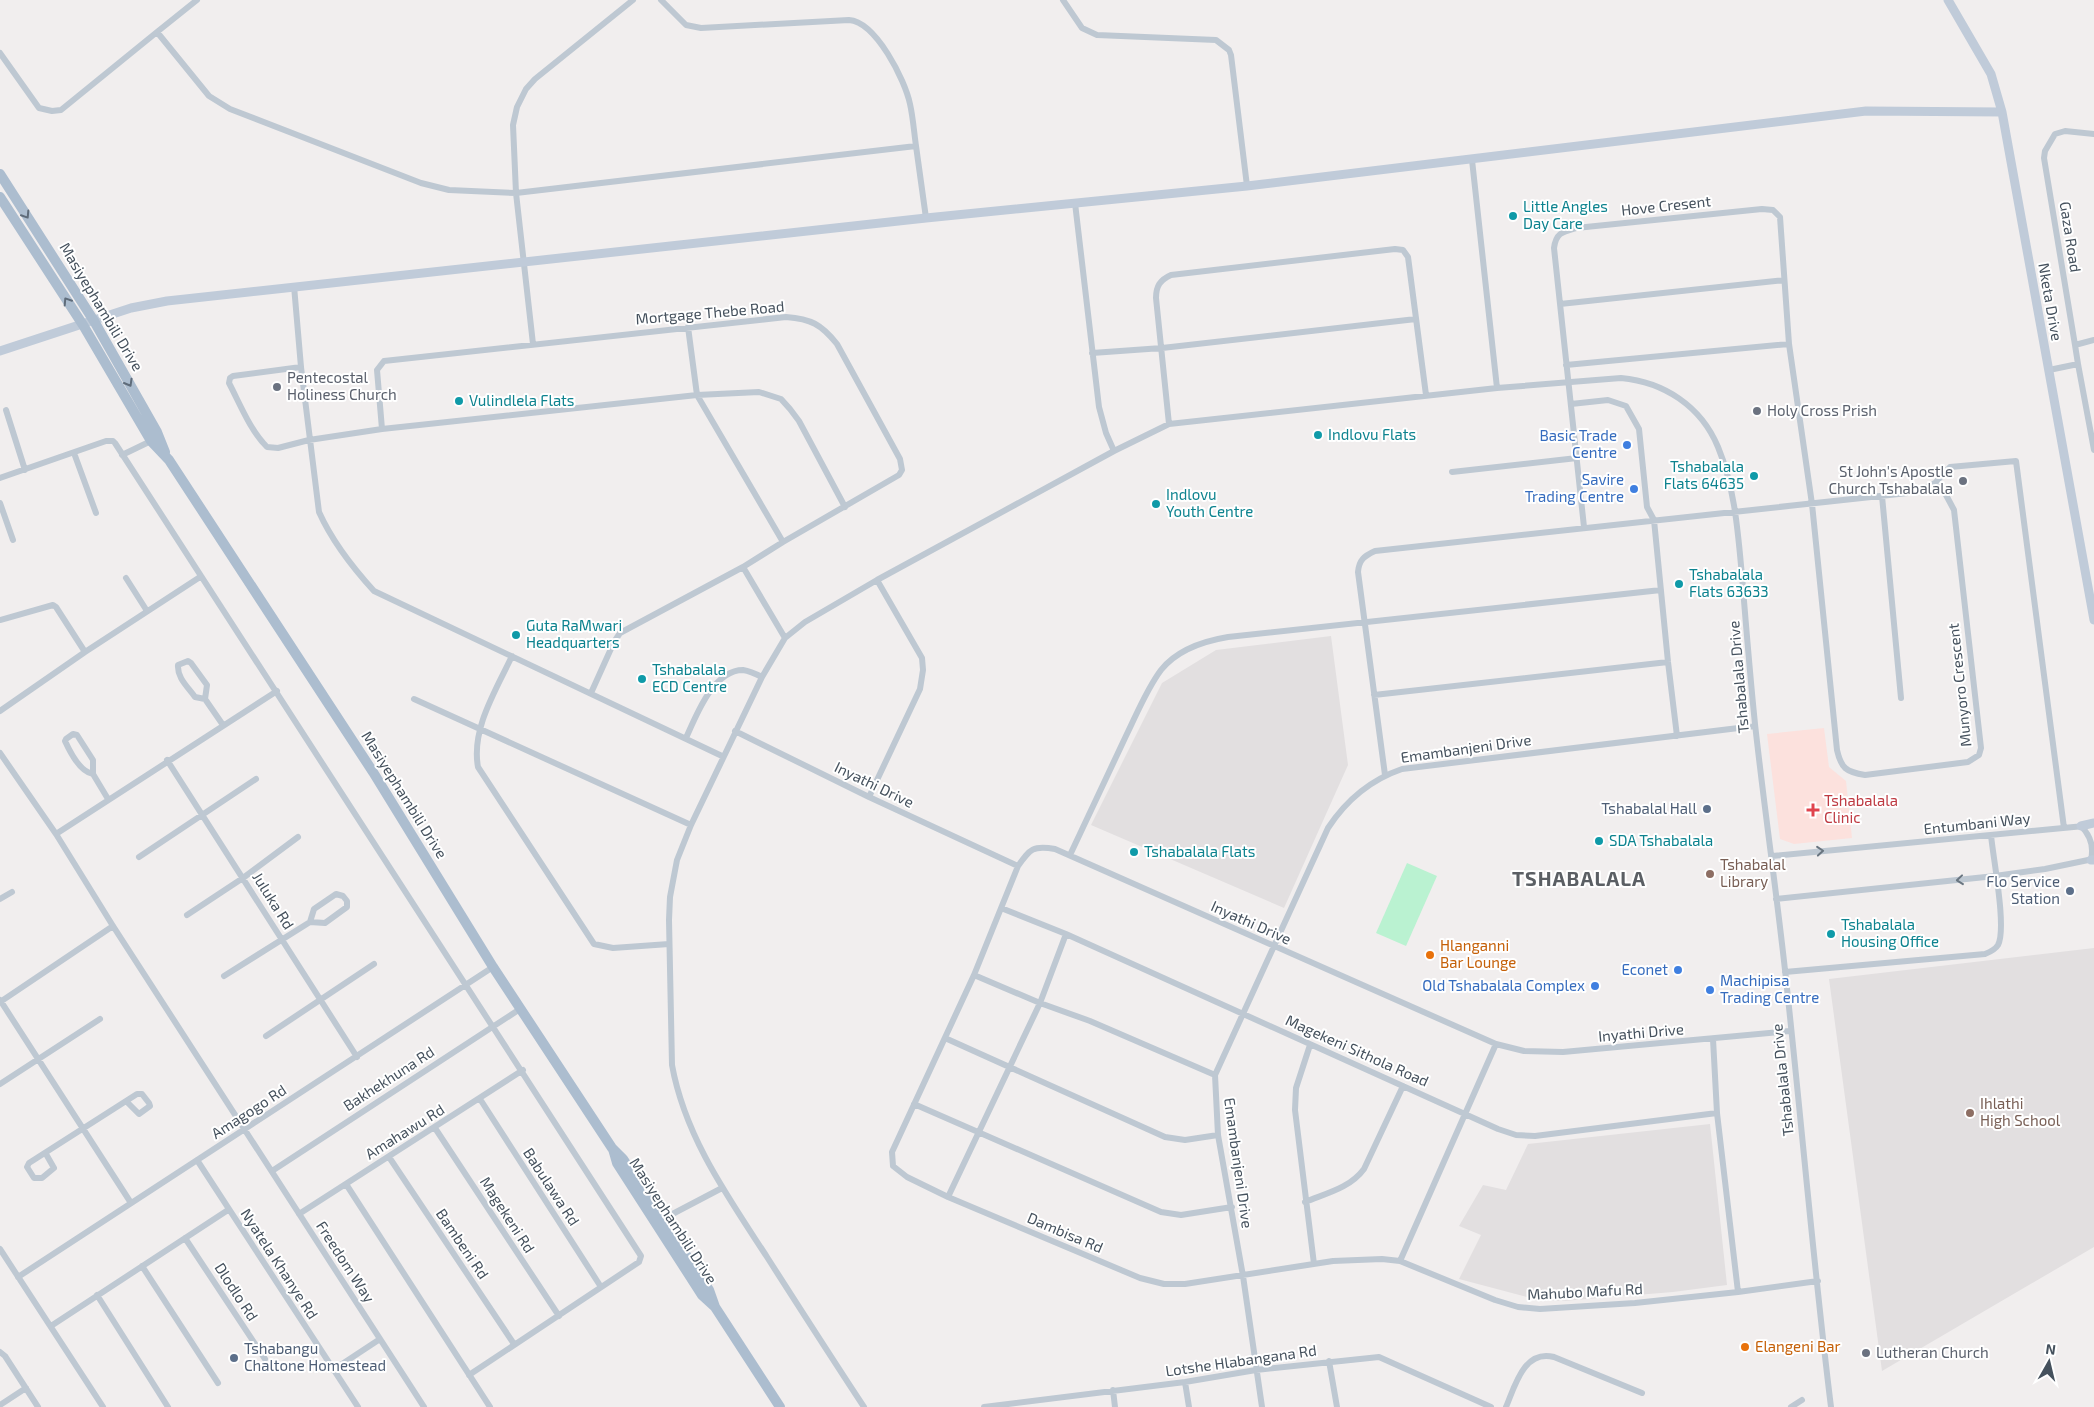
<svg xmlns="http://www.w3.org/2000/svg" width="2094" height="1407" font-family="'Exo 2',sans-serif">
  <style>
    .education { fill: #e2dfe0 }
    .medical { fill: #fce1dd }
    .green { fill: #baf2d1 }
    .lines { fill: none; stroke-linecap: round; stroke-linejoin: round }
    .street { stroke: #bec8d2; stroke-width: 6 }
    .secondary { stroke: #c0cbd9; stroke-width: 9 }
    .primary { stroke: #acbdcf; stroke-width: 10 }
    .oneway { stroke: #5f6c7a }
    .oneway2 { stroke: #697580 }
    .culture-dot { fill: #0f9aa8; stroke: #fff; stroke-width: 2 }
    .worship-dot { fill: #6b7280; stroke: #fff; stroke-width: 2 }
    .shop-dot { fill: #3f7fe0; stroke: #fff; stroke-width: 2 }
    .service-dot { fill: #5c6f8a; stroke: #fff; stroke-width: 2 }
    .health-dot { fill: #e0444e; stroke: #fff; stroke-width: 2 }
    .education-dot { fill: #8d6e63; stroke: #fff; stroke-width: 2 }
    .food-dot { fill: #e8710a; stroke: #fff; stroke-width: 2 }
    .labels { text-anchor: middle; stroke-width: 4; stroke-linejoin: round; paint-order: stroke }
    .street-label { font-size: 15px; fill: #45515d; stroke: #fff }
    .culture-label { font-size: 15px; fill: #0d838f; stroke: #fff; text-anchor: start }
    .worship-label { font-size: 15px; fill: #5b616d; stroke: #fff; text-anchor: start }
    .shop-label { font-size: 15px; fill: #366cbe; stroke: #fff; text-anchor: end }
    .health-label { font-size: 15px; fill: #be3a42; stroke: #fff; text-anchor: start }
    .service-label { font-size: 15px; fill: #4e5e75; stroke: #fff; text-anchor: end }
    .education-label { font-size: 15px; fill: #785e54; stroke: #fff; text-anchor: start }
    .food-label { font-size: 15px; fill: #c56008; stroke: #fff; text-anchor: start }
    .district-label { font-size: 20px; font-weight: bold; letter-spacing: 1px; fill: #5b5f64; stroke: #fff }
  </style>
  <rect width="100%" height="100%" fill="#f1eeee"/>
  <path class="education" d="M 1331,636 L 1348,765 L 1284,908 L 1091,825 L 1162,683 L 1216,650 Z
    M 2094,948 L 2094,1247 L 1882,1371 L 1829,979 Z
    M 1710,1124 L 1727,1285 L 1673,1292 L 1563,1301 L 1538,1300 L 1459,1279 L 1481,1235 L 1459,1226 L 1483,1185 L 1506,1190 L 1528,1144 Z"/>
  <path class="medical" d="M 1824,728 L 1829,767 L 1846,781 L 1852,838 L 1794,844 L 1780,839 L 1767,734 Z"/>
  <path class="green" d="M 1407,863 L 1437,876 L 1406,946 L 1376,933 Z"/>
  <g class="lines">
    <path class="street" d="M 661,0 L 686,25 L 701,28 L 849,20 C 876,22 905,80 910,104 C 913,117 914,132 916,146
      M 1063,0 L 1082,28 L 1097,35 L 1216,40 L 1229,50 L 1231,55 L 1247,186
      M 157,32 L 197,0
      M 0,53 L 39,108 L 52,111 L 61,110 L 157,32 L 209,96 L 230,109 L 421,183 L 449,190 L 516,193 L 916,146 L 926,218
      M 1472,160 L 1497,388
      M 1075,203 L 1099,407 L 1106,433 L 1114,451
      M 294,286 L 301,367 L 319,512 C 332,541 353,568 374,591 L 722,756
      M 1560,304 L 1784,280
      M 688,327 L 697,395 L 783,542
      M 533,344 L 516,193 L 513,125 L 517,107 L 526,89 L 535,79 L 633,0
      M 2075,345 L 2044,158 L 2045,151 L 2055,134 L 2065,131 L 2094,134
      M 1092,353 L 1162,348 L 1416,319
      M 2078,364 L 2094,450
      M 1566,365 L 1789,344
      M 301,367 L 233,376 L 230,378 L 229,383 C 240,404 250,430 267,447 L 278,448 L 309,440 L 382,429 L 697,395 L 759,392 L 781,399 L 790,409 L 799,421 L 845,507
      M 2049,370 L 2078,364 L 2075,345 L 2094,340
      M 1571,404 L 1608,400 L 1626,406 L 1639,429 L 1647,507 L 1654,520 L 1668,662 L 1677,736
      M 6,410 L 25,470
      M 1169,424 L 1156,298 C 1156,286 1160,280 1171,275 L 1395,249 L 1403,250 L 1408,257 L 1426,395
      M 382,429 L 377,370 L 384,361 L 786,317 C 811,319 821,324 837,344 L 900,459 L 902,470 L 899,475 L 783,542 L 743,567 L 620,633 L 614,642 L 591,693
      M 74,453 L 96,513
      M 122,455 L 151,441
      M 1452,472 L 1577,458
      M 0,478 L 106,441 L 113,441 L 115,443 L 641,1256 L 639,1262 L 469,1375
      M 1882,496 L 1901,698
      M 0,503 L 13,540
      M 1584,527 L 1554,248 C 1556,233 1562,232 1576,228 L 1762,209 L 1773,210 L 1780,217 L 1789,344 L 1812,504 L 1837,750 C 1841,768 1846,772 1865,775 L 1968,762 L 1979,755 L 1981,748 L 1954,510 L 1946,495 L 1935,483
      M 743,567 L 785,638
      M 126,578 L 147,611
      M 0,620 L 53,605 L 56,607 L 85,652
      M 512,656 C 496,690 471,729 478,767 L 594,944 L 613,948 L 669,944
      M 1374,695 L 1668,662
      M 205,699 L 195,697 C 188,687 177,678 178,665 L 188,661 L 191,663 L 207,685 L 205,699 L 223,725
      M 414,699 L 691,825
      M 0,711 L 85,652 L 200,577
      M 735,731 L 869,797 L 1018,866 C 1030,849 1033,845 1055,849 L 1496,1044 L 1524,1051 L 1563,1052 L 1790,1031
      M 686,738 C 696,716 713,670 743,670 C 749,671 756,674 762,677
      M 0,753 L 56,834 L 113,926 L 424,1407
      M 167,760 L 357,1057
      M 93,774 C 80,772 70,752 65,741 L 66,739 L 73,734 L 77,735 L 93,760 L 93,774 L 108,799
      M 1385,775 L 1358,572 C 1359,560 1364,556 1375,551 L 1917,492 L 1935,483 L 1950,467 L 2016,461 L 2064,828
      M 869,797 L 920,689 L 923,670 L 922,658 L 877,580
      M 2081,826 C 2091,836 2094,847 2091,860
      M 56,834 L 277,691
      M 1070,855 C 1088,816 1107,777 1125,738 C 1136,716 1146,690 1161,670 C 1177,650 1204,641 1228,637 L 1661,590
      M 1772,856 L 2084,826
      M 139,857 L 256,779
      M 1018,866 L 974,975 L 892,1152 L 893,1166 L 907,1177 L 948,1197 L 1140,1278 L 1164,1284 L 1185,1284 L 1333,1261 L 1382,1259 L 1400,1261 L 1495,1300 L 1518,1307 L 1540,1309 L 1635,1303 L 1738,1292 L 1818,1281
      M 0,899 L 12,892
      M 1776,899 L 1995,876 L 2045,869 L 2093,859
      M 1001,908 L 1066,934 L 1498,1129 L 1516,1135 L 1535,1136 L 1717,1113
      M 187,915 L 243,878 L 298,837
      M 1785,972 L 1985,954 C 1990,952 1995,950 1998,945 C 2007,928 1993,858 1991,835
      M 974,975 L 1040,1003 L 1090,1021 L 1215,1075
      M 224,976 L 310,922 L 325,923 L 347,907 L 347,901 L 343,896 L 336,894 L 314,909 L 310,922
      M 0,1000 L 131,1203
      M 0,1002 L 113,926
      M 266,1036 L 374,964
      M 945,1038 L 1165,1137 L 1185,1140 L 1218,1135
      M 1713,1039 L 1717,1113 L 1738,1292
      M 1310,1045 L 1296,1088 L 1295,1110 L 1314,1264
      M 0,1084 L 100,1019
      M 480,1099 L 601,1287
      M 914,1104 L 1161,1212 L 1181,1215 L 1232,1207
      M 435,1128 L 559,1316
      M 46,1154 L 54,1168 L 42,1178 L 34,1178 L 27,1167 L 29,1163 L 137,1094 L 142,1094 L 149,1103 L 150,1106 L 139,1114 L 127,1102
      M 389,1157 L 514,1344
      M 197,1160 L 358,1407
      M 272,1171 L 520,1009
      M 346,1184 L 490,1407
      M 948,1197 L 1040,1003 L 1066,934
      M 1305,1202 C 1327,1193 1350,1188 1364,1169 L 1403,1086
      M 299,1214 L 523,1070
      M 661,1220 L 722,1188
      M 185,1238 L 265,1359
      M 0,1249 L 103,1407
      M 1400,1261 L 1496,1044
      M 142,1266 L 218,1383
      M 18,1277 L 493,967
      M 97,1295 L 168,1407
      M 51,1326 L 228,1210
      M 0,1352 L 5,1356 L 38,1407
      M 1329,1361 L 1337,1407
      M 333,1370 L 380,1339
      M 1185,1382 L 1189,1407
      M 1113,1390 L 1115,1407
      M 0,1405 L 26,1388
      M 864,1407 C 831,1357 799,1307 767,1257 C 728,1197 685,1137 672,1065 L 669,920 L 670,897 L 677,860 L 691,825 L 762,677 L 785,638 L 805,622 L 877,580 L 1114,451 L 1169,424 L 1497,388 L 1621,378 C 1664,382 1701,406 1718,447 C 1735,488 1738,533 1742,576 C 1746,626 1750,675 1755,724 C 1764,806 1776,888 1785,970 C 1801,1115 1813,1262 1831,1407
      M 984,1407 L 1185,1382 L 1256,1370 L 1379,1357 L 1491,1407
      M 1262,1407 L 1243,1276 L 1218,1135 L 1215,1075 L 1328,828 C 1347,799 1370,780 1402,769 L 1755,726
      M 1506,1407 C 1515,1386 1524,1349 1554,1357 L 1642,1393
      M 1791,1407 L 1802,1400"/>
    <path class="secondary" d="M 1948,0 L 1991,74 L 2002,112 L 2094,620
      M 0,351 L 131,308 L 167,301 L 926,218 L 1247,186 L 1866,111 L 2002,112
      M 2081,826 L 2094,823
      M 2091,860 L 2094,860"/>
    <path class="primary" d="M 0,174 L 94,321 L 157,432 L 165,452
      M 0,197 L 83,325 L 151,441 L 169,460 L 373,772 L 493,967 L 612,1148 L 623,1159 L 709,1290 L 715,1307 L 780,1407
      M 613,1149 L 617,1163 L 702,1295 L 714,1306"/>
  </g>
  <defs><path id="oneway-chevron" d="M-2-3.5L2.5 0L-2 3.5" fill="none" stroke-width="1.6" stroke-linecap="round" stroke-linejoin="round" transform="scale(1.25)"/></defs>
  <g class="oneway">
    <use href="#oneway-chevron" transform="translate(26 215) rotate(57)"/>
    <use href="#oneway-chevron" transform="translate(67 301) rotate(-123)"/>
    <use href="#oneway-chevron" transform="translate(129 383) rotate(60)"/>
  </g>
  <g class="oneway2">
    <use href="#oneway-chevron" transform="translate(1820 851) rotate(-5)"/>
    <use href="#oneway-chevron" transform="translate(1960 880) rotate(174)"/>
  </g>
  <g class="culture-dot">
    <circle cx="1513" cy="216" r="5"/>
    <circle cx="459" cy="401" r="5"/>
    <circle cx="1318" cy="435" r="5"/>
    <circle cx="1754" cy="476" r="5"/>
    <circle cx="1156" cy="504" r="5"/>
    <circle cx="1679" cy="584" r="5"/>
    <circle cx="516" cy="635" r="5"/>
    <circle cx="642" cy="679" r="5"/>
    <circle cx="1599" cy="841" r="5"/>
    <circle cx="1134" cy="852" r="5"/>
    <circle cx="1831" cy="934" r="5"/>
  </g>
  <g class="worship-dot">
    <circle cx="277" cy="387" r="5"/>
    <circle cx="1757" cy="411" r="5"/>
    <circle cx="1963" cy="481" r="5"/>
    <circle cx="1866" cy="1353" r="5"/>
  </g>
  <g class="shop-dot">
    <circle cx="1627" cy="445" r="5"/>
    <circle cx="1634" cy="489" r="5"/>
    <circle cx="1678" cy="970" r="5"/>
    <circle cx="1595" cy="986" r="5"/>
    <circle cx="1710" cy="990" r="5"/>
  </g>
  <g class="service-dot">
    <circle cx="1707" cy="809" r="5"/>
    <circle cx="2070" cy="891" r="5"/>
    <circle cx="234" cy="1358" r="5"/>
  </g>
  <path class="health-dot" d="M1810.5 802.5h5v5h5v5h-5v5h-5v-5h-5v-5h5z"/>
  <g class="education-dot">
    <circle cx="1710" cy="874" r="5"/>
    <circle cx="1970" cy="1113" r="5"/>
  </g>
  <g class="food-dot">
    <circle cx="1430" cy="955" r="5"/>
    <circle cx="1745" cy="1347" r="5"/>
  </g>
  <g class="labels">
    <g class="street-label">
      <text transform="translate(1666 206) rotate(-6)" y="5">Hove Cresent</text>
      <text transform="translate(2070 237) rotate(81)" y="5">Gaza Road</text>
      <text transform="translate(2050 302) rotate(80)" y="5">Nketa Drive</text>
      <text transform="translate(101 307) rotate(59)" y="5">Masiyephambili Drive</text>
      <text transform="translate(710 313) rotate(-5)" y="5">Mortgage Thebe Road</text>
      <text transform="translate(1739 677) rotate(-95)" y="5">Tshabalala Drive</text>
      <text transform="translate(1960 685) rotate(-96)" y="5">Munyoro Crescent</text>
      <text transform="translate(1466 749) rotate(-8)" y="5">Emambanjeni Drive</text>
      <text transform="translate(874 785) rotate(26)" y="5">Inyathi Drive</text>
      <text transform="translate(404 795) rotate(58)" y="5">Masiyephambili Drive</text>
      <text transform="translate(1977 824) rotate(-6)" y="5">Entumbani Way</text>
      <text transform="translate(273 901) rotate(58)" y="5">Juluka Rd</text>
      <text transform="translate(1251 923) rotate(24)" y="5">Inyathi Drive</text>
      <text transform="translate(1641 1033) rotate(-5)" y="5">Inyathi Drive</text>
      <text transform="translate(1357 1051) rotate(24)" y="5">Magekeni Sithola Road</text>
      <text transform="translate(389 1079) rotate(-33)" y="5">Bakhekhuna Rd</text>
      <text transform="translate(1783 1080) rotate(-96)" y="5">Tshabalala Drive</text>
      <text transform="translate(249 1112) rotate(-33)" y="5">Amagogo Rd</text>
      <text transform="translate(405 1132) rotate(-32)" y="5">Amahawu Rd</text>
      <text transform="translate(1238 1163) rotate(82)" y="5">Emambanjeni Drive</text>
      <text transform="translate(551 1187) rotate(57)" y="5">Babulawa Rd</text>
      <text transform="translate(507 1215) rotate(57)" y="5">Magekeni Rd</text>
      <text transform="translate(673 1221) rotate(57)" y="5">Masiyephambili Drive</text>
      <text transform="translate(1065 1233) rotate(23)" y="5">Dambisa Rd</text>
      <text transform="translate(462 1244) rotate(56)" y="5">Bambeni Rd</text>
      <text transform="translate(345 1262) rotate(57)" y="5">Freedom Way</text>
      <text transform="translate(279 1264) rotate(57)" y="5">Nyatela Khanye Rd</text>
      <text transform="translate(236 1292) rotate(57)" y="5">Dlodlo Rd</text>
      <text transform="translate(1585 1292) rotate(-3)" y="5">Mahubo Mafu Rd</text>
      <text transform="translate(1241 1361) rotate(-8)" y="5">Lotshe Hlabangana Rd</text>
    </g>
    <g class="culture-label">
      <text x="1523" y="212">Little Angles<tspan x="1523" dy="17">Day Care</tspan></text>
      <text x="469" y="406">Vulindlela Flats</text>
      <text x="1328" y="440">Indlovu Flats</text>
      <text x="1744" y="472" text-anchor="end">Tshabalala<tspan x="1744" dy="17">Flats 64635</tspan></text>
      <text x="1166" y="500">Indlovu<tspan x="1166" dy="17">Youth Centre</tspan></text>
      <text x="1689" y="580">Tshabalala<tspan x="1689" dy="17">Flats 63633</tspan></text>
      <text x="526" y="631">Guta RaMwari<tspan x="526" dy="17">Headquarters</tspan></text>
      <text x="652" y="675">Tshabalala<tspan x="652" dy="17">ECD Centre</tspan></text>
      <text x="1609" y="846">SDA Tshabalala</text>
      <text x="1144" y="857">Tshabalala Flats</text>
      <text x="1841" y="930">Tshabalala<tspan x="1841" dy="17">Housing Office</tspan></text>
    </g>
    <g class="worship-label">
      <text x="287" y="383">Pentecostal<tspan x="287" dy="17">Holiness Church</tspan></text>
      <text x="1767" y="416">Holy Cross Prish</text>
      <text x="1953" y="477" text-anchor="end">St John's Apostle<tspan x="1953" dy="17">Church Tshabalala</tspan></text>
      <text x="1876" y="1358">Lutheran Church</text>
    </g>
    <g class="shop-label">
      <text x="1617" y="441">Basic Trade<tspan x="1617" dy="17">Centre</tspan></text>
      <text x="1624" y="485">Savire<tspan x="1624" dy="17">Trading Centre</tspan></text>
      <text x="1668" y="975">Econet</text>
      <text x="1720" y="986" text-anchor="start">Machipisa<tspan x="1720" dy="17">Trading Centre</tspan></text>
      <text x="1585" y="991">Old Tshabalala Complex</text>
    </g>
    <g class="health-label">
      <text x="1824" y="806">Tshabalala<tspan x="1824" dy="17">Clinic</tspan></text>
    </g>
    <g class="service-label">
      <text x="1697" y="814">Tshabalal Hall</text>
      <text x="2060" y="887">Flo Service<tspan x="2060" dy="17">Station</tspan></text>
      <text x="244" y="1354" text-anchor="start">Tshabangu<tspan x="244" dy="17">Chaltone Homestead</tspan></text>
    </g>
    <g class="education-label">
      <text x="1720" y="870">Tshabalal<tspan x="1720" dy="17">Library</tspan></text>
      <text x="1980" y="1109">Ihlathi<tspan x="1980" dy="17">High School</tspan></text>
    </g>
    <g class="food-label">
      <text x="1440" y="951">Hlanganni<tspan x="1440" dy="17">Bar Lounge</tspan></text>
      <text x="1755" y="1352">Elangeni Bar</text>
    </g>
    <g class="district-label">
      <text x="1579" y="886">TSHABALALA</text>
    </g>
  </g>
  <g transform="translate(2049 1362) rotate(8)" stroke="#ffffff" stroke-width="4" paint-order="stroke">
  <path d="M0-4L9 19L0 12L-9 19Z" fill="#45515d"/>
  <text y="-8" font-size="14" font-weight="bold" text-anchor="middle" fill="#45515d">N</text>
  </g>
</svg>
